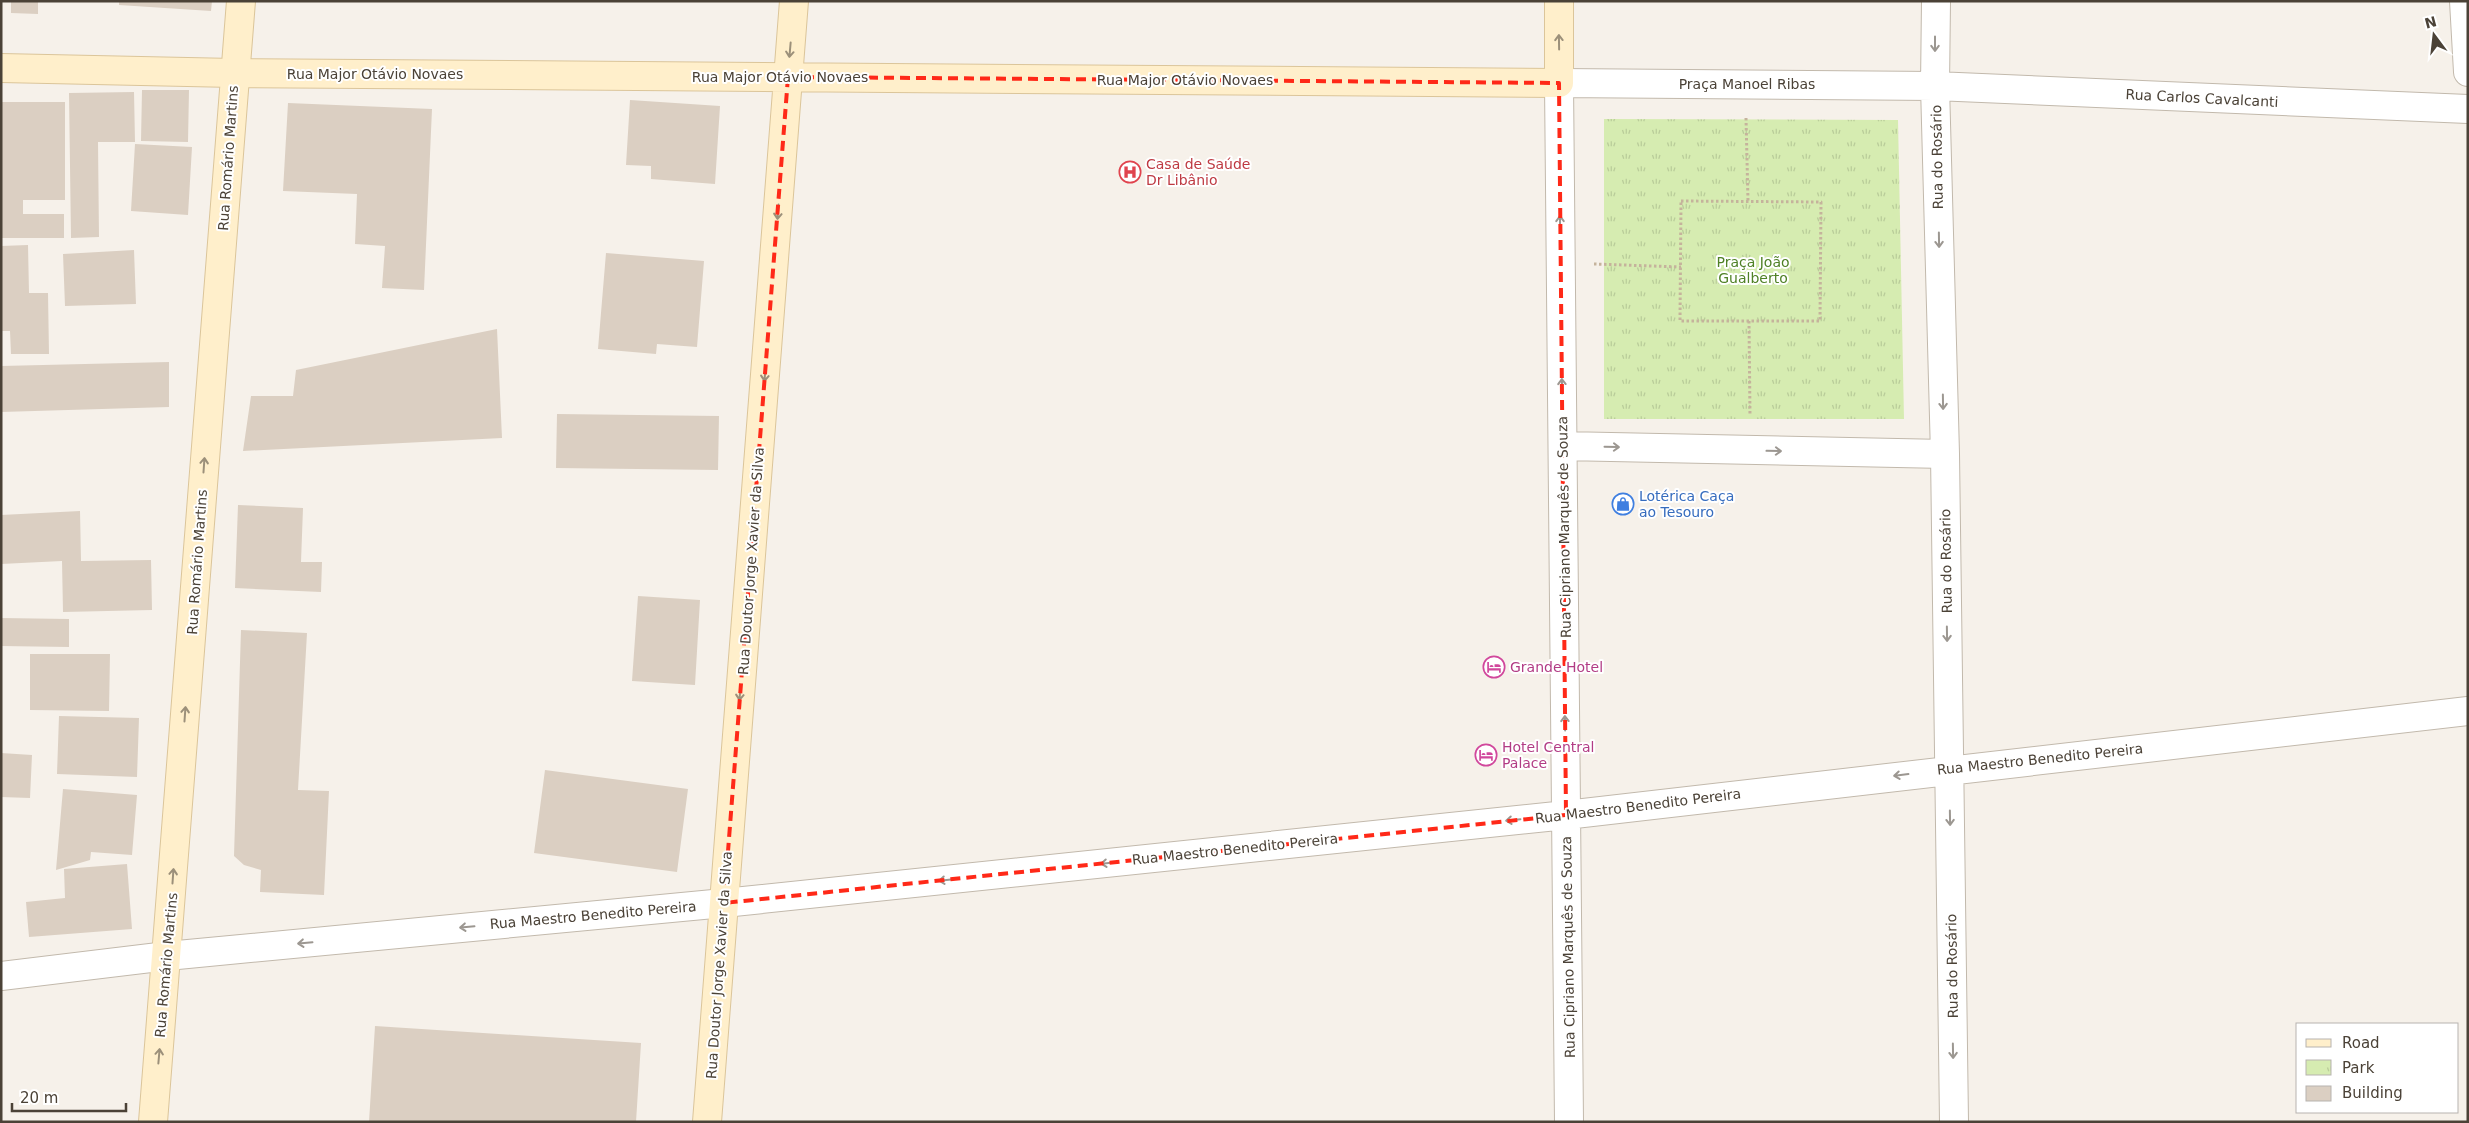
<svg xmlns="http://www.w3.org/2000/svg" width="2469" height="1123" font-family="'DejaVu Sans',sans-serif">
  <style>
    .park { fill: url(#park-tufts) }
    .building { fill: #dbcfc2 }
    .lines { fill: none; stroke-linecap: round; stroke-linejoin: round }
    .street-casing { stroke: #c2b9ac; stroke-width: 30 }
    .secondary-casing { stroke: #dbc59a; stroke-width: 30 }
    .path { stroke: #c5b39c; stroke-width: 3; stroke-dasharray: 2.5 2.5; stroke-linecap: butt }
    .street { stroke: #fff; stroke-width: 28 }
    .secondary { stroke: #ffefcb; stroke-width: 28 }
    .oneway { stroke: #9c907a }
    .oneway2 { stroke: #9c9791 }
    .marked { fill: none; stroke: #ff2918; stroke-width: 4; stroke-dasharray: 10 6; stroke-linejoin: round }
    .labels { text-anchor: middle; stroke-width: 4; stroke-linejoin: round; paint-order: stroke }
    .street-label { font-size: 14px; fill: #4b4237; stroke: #fff }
    .health-label { font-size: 14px; fill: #be3a42; stroke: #fff; text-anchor: start }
    .park-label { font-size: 14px; fill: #4f8126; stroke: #fff }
    .shop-label { font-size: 14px; fill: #366cbe; stroke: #fff; text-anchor: start }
    .hotel-label { font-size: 14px; fill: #b23c85; stroke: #fff; text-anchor: start }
  </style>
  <defs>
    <pattern id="park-tufts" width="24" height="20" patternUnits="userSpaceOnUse" patternTransform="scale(1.25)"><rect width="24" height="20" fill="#d6ecb1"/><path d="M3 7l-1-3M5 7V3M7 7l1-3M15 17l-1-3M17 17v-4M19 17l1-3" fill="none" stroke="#b9cc99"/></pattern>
  </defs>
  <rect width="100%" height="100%" fill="#f6f1ea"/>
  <path class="park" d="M 1604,119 L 1898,120 L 1904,419 L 1604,419 Z"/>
  <path class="building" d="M 11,1 L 38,1 L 38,14 L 11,13 Z
    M 119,1 L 212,1 L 211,11 L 119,5 Z
    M 142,90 L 189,90 L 188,142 L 141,141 Z
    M 134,92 L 135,142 L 98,142 L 99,237 L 71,238 L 69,93 Z
    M 630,100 L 720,106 L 715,184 L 651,179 L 651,166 L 626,165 Z
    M 1,102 L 65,102 L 65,200 L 23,200 L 23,214 L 64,214 L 64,238 L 1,238 Z
    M 288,103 L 432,109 L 424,290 L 382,288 L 385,246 L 355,244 L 357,194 L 283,191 Z
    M 135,144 L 192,147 L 188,215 L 131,211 Z
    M 28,245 L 29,293 L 48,293 L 49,354 L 11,354 L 10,331 L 1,331 L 1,246 Z
    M 134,250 L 136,304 L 65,306 L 63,254 Z
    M 606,253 L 704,261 L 697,347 L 657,344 L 656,354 L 598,349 Z
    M 497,329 L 502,438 L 243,451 L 251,396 L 293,396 L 296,370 Z
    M 169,362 L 169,407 L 1,412 L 1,366 Z
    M 557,414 L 719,416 L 718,470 L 556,468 Z
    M 238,505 L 303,508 L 301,562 L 322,562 L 321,592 L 235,588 Z
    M 80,511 L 81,561 L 151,560 L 152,610 L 63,612 L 62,561 L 1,564 L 1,515 Z
    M 638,596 L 700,600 L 695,685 L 632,681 Z
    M 1,618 L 69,619 L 69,647 L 1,646 Z
    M 241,630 L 307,633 L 298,790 L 329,791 L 324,895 L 260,892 L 261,870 L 244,865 L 234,856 Z
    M 30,654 L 110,654 L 109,711 L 30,710 Z
    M 59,716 L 139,718 L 137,777 L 57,774 Z
    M 1,753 L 32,755 L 30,798 L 1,797 Z
    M 545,770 L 688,789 L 677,872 L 534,853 Z
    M 63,789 L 137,795 L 132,855 L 91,852 L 90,860 L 56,870 Z
    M 127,864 L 132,929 L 29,937 L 26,902 L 65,898 L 64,869 Z
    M 375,1026 L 641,1043 L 636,1122 L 369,1122 Z"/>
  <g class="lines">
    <g class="street-casing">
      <path id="street" d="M 1936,1 L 1935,86 L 1945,454 L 1954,1122
        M 2464,1 L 2468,72
        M 1563,446 L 1945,454
        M 1,976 L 167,956 L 724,903 L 1566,815 L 2468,711
        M 1569,1122 L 1559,83 L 1935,86 L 2468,109"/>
    </g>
    <g class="secondary-casing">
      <path id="secondary" d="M 1,68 L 234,73 L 1559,83 L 1559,1
        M 153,1122 L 241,1
        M 707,1122 L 794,1"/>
    </g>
    <path class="path" d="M 1746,118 L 1748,201
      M 1681,201 L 1821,202 L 1820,321 L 1680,321 Z
      M 1594,264 L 1681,267
      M 1749,321 L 1750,416"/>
    <use href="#street" class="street"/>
    <use href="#secondary" class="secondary"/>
  </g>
  <defs><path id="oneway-shaft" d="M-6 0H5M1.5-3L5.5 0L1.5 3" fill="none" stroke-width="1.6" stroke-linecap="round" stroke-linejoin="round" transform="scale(1.25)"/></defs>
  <g class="oneway">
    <use href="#oneway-shaft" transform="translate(1559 42) rotate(-91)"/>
    <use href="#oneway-shaft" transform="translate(790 50) rotate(95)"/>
    <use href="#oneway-shaft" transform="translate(778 212) rotate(94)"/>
    <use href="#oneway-shaft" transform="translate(765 374) rotate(94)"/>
    <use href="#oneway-shaft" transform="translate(204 465) rotate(-86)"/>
    <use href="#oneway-shaft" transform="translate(740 693) rotate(94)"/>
    <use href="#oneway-shaft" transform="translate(185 714) rotate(-86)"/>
    <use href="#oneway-shaft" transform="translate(173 876) rotate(-86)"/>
    <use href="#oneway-shaft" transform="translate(159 1056) rotate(-85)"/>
  </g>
  <g class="oneway2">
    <use href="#oneway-shaft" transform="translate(1935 44) rotate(90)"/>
    <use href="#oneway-shaft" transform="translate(1560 223) rotate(-90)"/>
    <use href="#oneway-shaft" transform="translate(1939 240) rotate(89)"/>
    <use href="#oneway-shaft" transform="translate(1562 386) rotate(-91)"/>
    <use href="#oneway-shaft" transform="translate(1943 402) rotate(89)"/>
    <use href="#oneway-shaft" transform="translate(1612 447) rotate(1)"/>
    <use href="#oneway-shaft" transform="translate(1774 451) rotate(1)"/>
    <use href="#oneway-shaft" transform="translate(1947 634) rotate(89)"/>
    <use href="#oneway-shaft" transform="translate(1565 723) rotate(-91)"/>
    <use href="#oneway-shaft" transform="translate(1901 775) rotate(173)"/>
    <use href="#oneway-shaft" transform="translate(1950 818) rotate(89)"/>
    <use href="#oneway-shaft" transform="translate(1513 820) rotate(174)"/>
    <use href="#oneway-shaft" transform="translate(1108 863) rotate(174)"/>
    <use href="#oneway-shaft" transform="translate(946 880) rotate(174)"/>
    <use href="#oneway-shaft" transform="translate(467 927) rotate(175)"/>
    <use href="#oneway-shaft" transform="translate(305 943) rotate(175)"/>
    <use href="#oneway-shaft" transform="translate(1953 1051) rotate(89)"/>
  </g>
  <path class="marked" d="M 788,77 L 1559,83 L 1566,815 L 724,903 Z"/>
  <defs>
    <g id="hospital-ring" transform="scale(1.125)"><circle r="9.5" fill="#fff" stroke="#e0444e" stroke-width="1.5"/><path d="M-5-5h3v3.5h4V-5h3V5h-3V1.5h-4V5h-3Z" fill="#e0444e"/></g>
    <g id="shop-ring" transform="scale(1.125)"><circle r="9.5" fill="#fff" stroke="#3f7fe0" stroke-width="1.5"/><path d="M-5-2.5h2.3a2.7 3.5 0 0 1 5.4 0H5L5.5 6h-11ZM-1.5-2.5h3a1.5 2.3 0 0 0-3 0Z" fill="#3f7fe0"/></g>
    <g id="hotel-ring" transform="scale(1.125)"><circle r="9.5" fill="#fff" stroke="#d1479c" stroke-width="1.5"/><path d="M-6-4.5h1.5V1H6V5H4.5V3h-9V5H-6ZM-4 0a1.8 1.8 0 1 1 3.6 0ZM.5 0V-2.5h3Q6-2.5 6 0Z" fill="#d1479c"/></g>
  </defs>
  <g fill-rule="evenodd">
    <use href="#hospital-ring" x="1130" y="172"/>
    <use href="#shop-ring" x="1623" y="504"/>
    <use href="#hotel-ring" x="1494" y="667"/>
    <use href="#hotel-ring" x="1486" y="755"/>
  </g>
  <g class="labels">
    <g class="street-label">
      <text x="375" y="79">Rua Major Otávio Novaes</text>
      <text x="780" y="82">Rua Major Otávio Novaes</text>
      <text x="1185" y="85">Rua Major Otávio Novaes</text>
      <text x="1747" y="89">Praça Manoel Ribas</text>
      <text transform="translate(2202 98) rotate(3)" y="5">Rua Carlos Cavalcanti</text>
      <text transform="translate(1937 157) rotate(-91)" y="5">Rua do Rosário</text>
      <text transform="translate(228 158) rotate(-86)" y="5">Rua Romário Martins</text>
      <text transform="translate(1564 527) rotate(-91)" y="5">Rua Cipriano Marquês de Souza</text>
      <text transform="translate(751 561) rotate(-86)" y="5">Rua Doutor Jorge Xavier da Silva</text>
      <text transform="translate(1946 561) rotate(-91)" y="5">Rua do Rosário</text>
      <text transform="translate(197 562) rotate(-86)" y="5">Rua Romário Martins</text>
      <text transform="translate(2040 759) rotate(-6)" y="5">Rua Maestro Benedito Pereira</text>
      <text transform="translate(1638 806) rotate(-7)" y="5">Rua Maestro Benedito Pereira</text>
      <text transform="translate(1235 849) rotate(-6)" y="5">Rua Maestro Benedito Pereira</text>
      <text transform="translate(593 915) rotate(-5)" y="5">Rua Maestro Benedito Pereira</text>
      <text transform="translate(1568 947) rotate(-91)" y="5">Rua Cipriano Marquês de Souza</text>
      <text transform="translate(166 965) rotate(-85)" y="5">Rua Romário Martins</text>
      <text transform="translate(719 965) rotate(-86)" y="5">Rua Doutor Jorge Xavier da Silva</text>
      <text transform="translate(1952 966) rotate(-91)" y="5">Rua do Rosário</text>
    </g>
    <g class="health-label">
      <text x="1146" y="169">Casa de Saúde<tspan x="1146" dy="16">Dr Libânio</tspan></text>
    </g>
    <g class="park-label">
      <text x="1753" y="267">Praça João<tspan x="1753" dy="16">Gualberto</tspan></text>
    </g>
    <g class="shop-label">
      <text x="1639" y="501">Lotérica Caça<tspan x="1639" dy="16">ao Tesouro</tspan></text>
    </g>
    <g class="hotel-label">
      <text x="1510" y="672">Grande Hotel</text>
      <text x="1502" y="752">Hotel Central<tspan x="1502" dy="16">Palace</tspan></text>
    </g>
  </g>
  <rect width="2469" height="1123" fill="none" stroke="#4b4237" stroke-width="5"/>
  <rect x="2296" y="1023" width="162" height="90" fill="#ffffff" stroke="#b7b3af"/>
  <rect x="2306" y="1039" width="25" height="8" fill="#ffefcb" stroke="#b7b3af"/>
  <text x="2342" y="1048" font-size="15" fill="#4b4237">Road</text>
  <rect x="2306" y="1060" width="25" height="15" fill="url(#park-tufts)" stroke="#b7b3af"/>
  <text x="2342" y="1073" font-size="15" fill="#4b4237">Park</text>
  <rect x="2306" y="1086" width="25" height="15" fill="#dbcfc2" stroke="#b7b3af"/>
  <text x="2342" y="1098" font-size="15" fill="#4b4237">Building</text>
  <g transform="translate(2434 35) rotate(345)" stroke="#ffffff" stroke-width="4" paint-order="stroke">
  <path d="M0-4L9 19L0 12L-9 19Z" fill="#4b4237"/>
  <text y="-8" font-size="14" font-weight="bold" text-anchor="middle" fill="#4b4237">N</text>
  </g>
  <path d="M12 1103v8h114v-8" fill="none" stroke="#4b4237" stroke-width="2.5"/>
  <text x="20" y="1103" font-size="15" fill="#4b4237" stroke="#ffffff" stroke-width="4" paint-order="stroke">20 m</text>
</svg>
